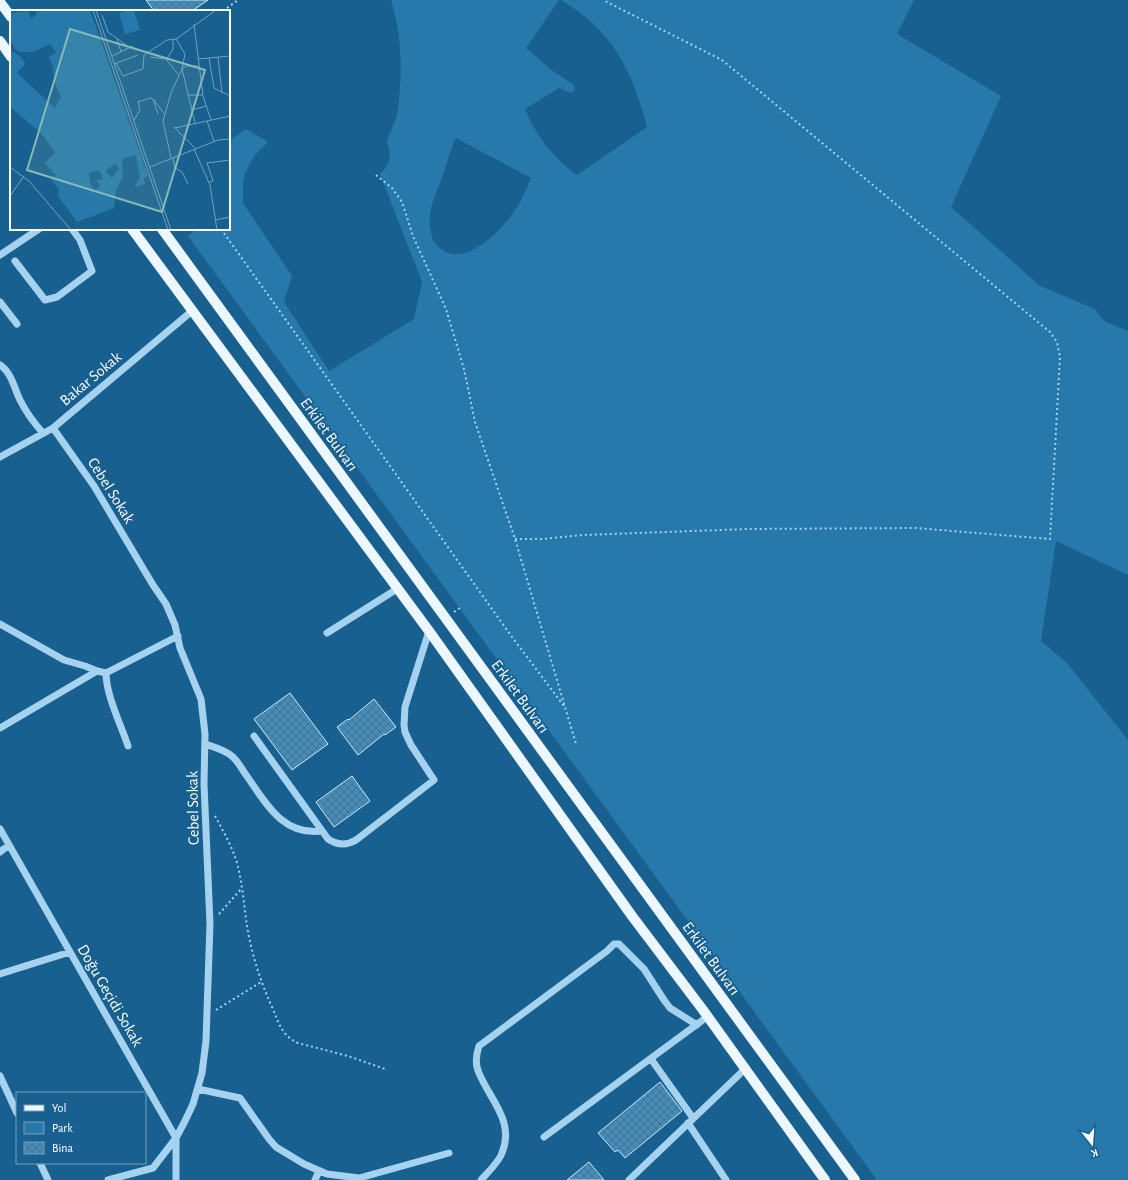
<svg xmlns="http://www.w3.org/2000/svg" width="1128" height="1180" font-family="'Alegreya Sans',sans-serif">
  <style>
    .green { fill: #2879ab; fill-rule: evenodd }
    .building { fill: url(#building-cross-hatch); stroke: #cce9fb }
    .lines { fill: none; stroke-linecap: round; stroke-linejoin: round }
    .path { stroke: #a5d3ef; stroke-width: 2; stroke-dasharray: 2 3; stroke-linecap: butt }
    .minor { stroke: #a5d3ef; stroke-width: 7 }
    .major { stroke: #edf7ff; stroke-width: 10 }
    .labels { text-anchor: middle; stroke-width: 3.5; stroke-linejoin: round; paint-order: stroke }
    .street-label { font-size: 16px; fill: #fff; stroke: #18608f }
    .inset-road { fill: none; stroke: #74a0bc; stroke-width: 1 }
    .view { fill: #87bab6; fill-opacity: 0.15; stroke: #87bab6; stroke-width: 2 }
    .inset-edge { fill: none; stroke: #fff; stroke-width: 2 }
  </style>
  <defs>
    <pattern id="building-cross-hatch" width="8" height="8" patternUnits="userSpaceOnUse"><rect width="8" height="8" fill="#458cb9"/><path d="M0 0l8 8M0 8l8-8" fill="none" stroke="#48728d"/></pattern>
  </defs>
  <rect width="100%" height="100%" fill="#18608f"/>
  <path class="green" d="M 391,0 L 559,0 L 526,48 L 550,69 L 574,85 L 575,90 L 571,93 L 559,88 L 525,109 C 536,136 553,158 577,175 L 647,127 C 632,70 613,31 561,0 L 914,0 L 897,34 L 1001,96 L 951,207 L 1040,286 L 1095,309 L 1101,318 L 1106,322 L 1128,331 L 1128,575 L 1056,541 L 1041,641 L 1067,663 L 1128,740 L 1128,1180 L 877,1180 L 188,236 L 197,229 L 229,229 L 229,141 L 246,129 L 268,142 L 254,156 L 245,173 L 243,183 L 243,203 L 292,276 L 284,302 L 329,371 L 414,319 L 422,282 L 380,174 C 387,168 391,160 389,150 C 389,147 387,144 387,141 C 389,133 394,126 396,118 C 399,109 399,98 400,88 C 402,58 400,29 391,0 ZM 456,138 L 531,178 C 526,190 521,202 513,213 C 501,231 467,265 444,251 C 439,248 434,243 432,237 C 430,231 429,223 430,216 C 431,202 438,189 443,175 C 447,163 450,150 456,138 Z"/>
  <path class="building" d="M 146,0 L 208,0 L 192,11 L 154,11 Z
    M 290,693 L 328,744 L 292,770 L 254,719 Z
    M 374,699 L 396,727 L 385,735 L 384,734 L 358,755 L 337,727 L 348,719 L 349,720 Z
    M 352,776 L 370,801 L 334,827 L 316,802 Z
    M 660,1082 L 682,1111 L 625,1158 L 618,1150 L 615,1152 L 598,1133 Z
    M 589,1162 L 604,1180 L 567,1180 Z"/>
  <g class="lines">
    <path class="path" d="M 223,11 L 238,0
      M 376,175 L 392,188 L 402,202 L 413,236 L 446,309 L 464,369 L 475,422 L 515,539 L 576,744
      M 221,229 L 512,637 L 564,706
      M 515,539 L 543,539 L 583,535 L 748,529 L 916,528 L 1050,539 L 1060,357 L 1057,342 L 1050,332 L 722,60 L 603,0
      M 454,612 L 460,608
      M 215,816 C 223,831 232,846 237,863 C 243,885 244,909 248,932 C 253,958 261,983 272,1007 C 279,1023 281,1035 298,1043 L 348,1056 L 385,1069
      M 219,914 L 242,888
      M 216,1010 L 261,982"/>
    <path class="minor" d="M 0,255 L 39,229
      M 15,261 L 45,300 L 57,297 L 92,271 L 80,240 L 72,229
      M 0,302 L 17,324
      M 0,365 C 12,373 14,388 20,400 C 26,412 34,423 43,433
      M 53,428 L 94,486 L 153,585 L 166,604 L 175,625 L 180,648 L 201,699 L 205,734 L 204,784 L 210,924 L 206,1041 L 202,1073 L 193,1104 L 185,1121 L 176,1138 L 153,1168 L 108,1180
      M 0,457 L 53,428 L 192,311
      M 0,624 L 64,660 L 85,666 L 97,671 L 106,673
      M 327,633 L 397,589
      M 106,673 L 178,636
      M 106,673 C 106,695 121,725 128,746
      M 0,728 L 97,671
      M 254,736 L 328,839 C 337,845 346,846 356,840 L 434,780 L 411,745 L 405,732 L 404,725 L 405,707 L 429,631
      M 205,744 C 214,747 226,750 233,757 C 237,761 241,767 244,772 C 265,801 281,836 322,831
      M 0,829 L 176,1138 L 176,1180
      M 0,852 L 9,845
      M 0,974 L 70,952
      M 651,1059 L 693,1118
      M 0,1076 L 17,1113
      M 198,1089 L 240,1098 L 269,1139 L 276,1147 L 304,1164 L 327,1174 L 359,1178 L 449,1153
      M 688,1123 L 726,1180
      M 544,1137 L 707,1017
      M 40,1163 L 48,1180
      M 315,1180 L 319,1171
      M 481,1180 C 487,1173 499,1162 502,1153 C 515,1121 490,1100 479,1073 C 475,1065 476,1055 479,1046 L 607,951 L 614,944 L 619,944 L 644,969 L 664,1000 L 670,1008 L 697,1025
      M 629,1180 L 745,1069"/>
    <path class="major" d="M 0,2 L 11,17
      M 0,41 L 11,57
      M 132,229 L 429,631 L 632,916 L 703,1010 L 825,1180
      M 162,229 L 855,1180"/>
  </g>
  <g class="labels">
    <g class="street-label">
      <text transform="translate(90 378) rotate(-40)" y="6">Bakar Sokak</text>
      <text transform="translate(330 434) rotate(54)" y="6">Erkilet Bulvarı</text>
      <text transform="translate(112 490) rotate(58)" y="6">Cebel Sokak</text>
      <text transform="translate(521 696) rotate(54)" y="6">Erkilet Bulvarı</text>
      <text transform="translate(192 808) rotate(-91)" y="6">Cebel Sokak</text>
      <text transform="translate(712 958) rotate(54)" y="6">Erkilet Bulvarı</text>
      <text transform="translate(111 995) rotate(60)" y="6">Doğu Geçidi Sokak</text>
    </g>
  </g>
  <g transform="translate(10 10)">
    <rect width="220" height="220" fill="#18608f"/>
    <path d="M 80,0 L 138,166 L 134,168 L 135,174 L 127,177 L 125,175 L 130,168 L 126,145 L 114,148 L 112,152 L 113,167 L 106,180 L 104,198 L 67,212 L 48,186 L 49,179 L 41,170 L 46,165 L 35,153 L 45,142 L 31,123 L 0,97 L 0,40 L 11,47 L 15,54 L 7,63 L 45,98 L 51,87 L 44,71 L 43,57 L 39,47 L 46,42 L 40,34 L 23,42 L 10,42 L 6,40 L 0,30 L 0,3 L 18,1 L 21,9 L 26,5 L 27,1 ZM 105,154 L 109,159 L 102,168 L 95,161 ZM 89,160 L 93,169 L 86,170 L 90,176 L 85,181 L 80,173 L 79,163 ZM 117,0 L 124,0 L 130,20 L 115,24 L 109,3 Z" fill="#2879ab" fill-rule="evenodd"/>
    <path class="inset-road" d="M 83,0 L 158,220M 86,0 L 161,220M 92,5 L 98,22 L 119,37M 184,14 L 193,86 L 201,110M 107,29 L 111,42M 166,29 L 206,0M 102,46 L 123,36M 140,47 L 156,49 L 168,64M 208,47 L 212,83M 199,48 L 204,78 L 220,86M 188,49 L 220,46M 156,50 L 163,39 L 163,29M 106,53 L 113,66 L 133,59 L 134,45 L 157,30 L 166,29 L 175,44 L 172,59 L 185,113M 104,54 L 128,45M 178,85 L 193,85M 144,90 L 155,105M 182,100 L 196,96M 124,110 L 130,100 L 128,92 L 140,88 L 143,89 L 148,104M 197,111 L 204,131M 164,117 L 186,139M 165,118 L 220,106M 184,139 L 200,175 L 207,220M 161,148 L 153,111 L 161,83 L 172,59 L 176,56 L 189,56M 163,148 L 165,158 L 172,162 L 178,174M 0,157 L 19,171 L 61,220M 140,157 L 208,130 L 220,129M 200,172 L 203,171 L 197,153 L 220,150M 0,186 L 14,166M 205,210 L 220,207"/>
    <path class="view" d="M 60,19 L 195,60 L 152,202 L 17,160 Z"/>
    <rect width="220" height="220" class="inset-edge"/>
  </g>
  <rect x="16" y="1092" width="130" height="72" fill="#18608f" stroke="#74a0bc"/>
  <rect x="24" y="1105" width="20" height="6" fill="#edf7ff" stroke="#74a0bc"/>
  <text x="52" y="1112" font-size="12" fill="#ffffff">Yol</text>
  <rect x="24" y="1122" width="20" height="12" fill="#2879ab" stroke="#74a0bc"/>
  <text x="52" y="1132" font-size="12" fill="#ffffff">Park</text>
  <rect x="24" y="1142" width="20" height="12" fill="url(#building-cross-hatch)" stroke="#74a0bc"/>
  <text x="52" y="1152" font-size="12" fill="#ffffff">Bina</text>
  <g transform="translate(1092 1144) rotate(163)" stroke="#18608f" stroke-width="3" paint-order="stroke">
  <path d="M0-3L7 15L0 10L-7 15Z" fill="#ffffff"/>
  <text y="-6" font-size="11" font-weight="bold" text-anchor="middle" fill="#ffffff">K</text>
  </g>
</svg>
